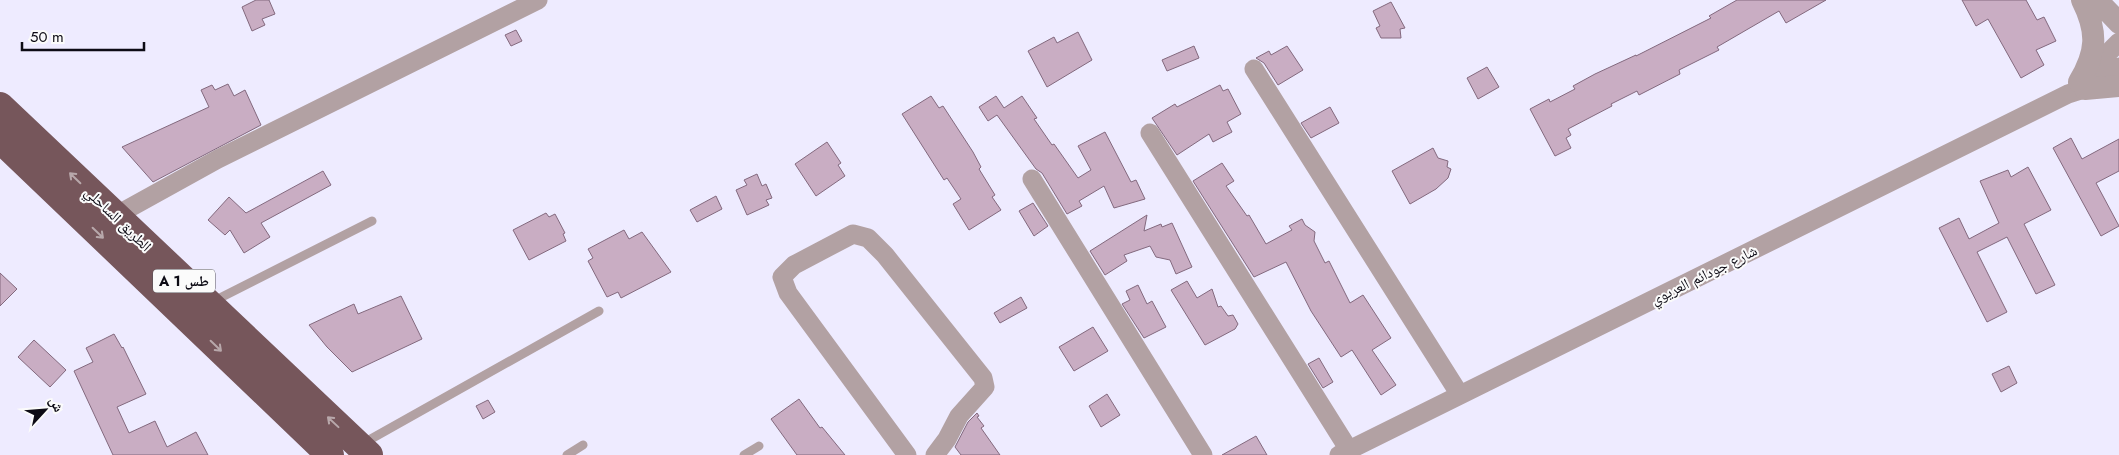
<svg xmlns="http://www.w3.org/2000/svg" width="2119" height="455" font-family="Jost,'Noto Naskh Arabic',sans-serif">
  <style>
    .building { fill: #c9adc3; stroke: #83697e }
    .lines { fill: none; stroke-linecap: round; stroke-linejoin: round }
    .service { stroke: #b2a1a3; stroke-width: 9 }
    .minor { stroke: #b2a1a3; stroke-width: 19 }
    .tertiary { stroke: #b2a1a3; stroke-width: 22 }
    .trunk { stroke: #76565b; stroke-width: 28 }
    .oneway { stroke: #b8a8ab }
    .labels { text-anchor: middle; stroke-width: 4; stroke-linejoin: round; paint-order: stroke }
    .shield { fill: #fbfbfb; stroke: #54535a; stroke-width: 1 }
    .shield-label { font-size: 14px; font-weight: bold; fill: #0d0b15 }
    .street-label { font-size: 15px; fill: #0d0b15; stroke: #fbfbfb }
  </style>
  <rect width="100%" height="100%" fill="#eeebff"/>
  <path class="building" d="M 256,0 L 269,0 L 275,14 L 262,19 L 265,25 L 252,31 L 242,7 Z
    M 1737,0 L 1826,0 L 1786,23 L 1779,11 L 1717,47 L 1719,50 L 1679,70 L 1680,74 L 1639,95 L 1637,91 L 1611,104 L 1612,106 L 1568,129 L 1571,135 L 1566,138 L 1571,148 L 1555,156 L 1530,109 L 1549,99 L 1550,102 L 1575,89 L 1573,86 L 1595,74 L 1636,55 L 1636,56 L 1711,18 L 1709,16 Z
    M 1962,0 L 2026,0 L 2037,20 L 2044,17 L 2056,41 L 2036,50 L 2044,65 L 2021,78 L 1988,19 L 1976,26 Z
    M 1391,2 L 1405,28 L 1400,29 L 1401,38 L 1381,38 L 1376,28 L 1380,26 L 1373,11 Z
    M 516,30 L 522,41 L 511,46 L 505,35 Z
    M 1078,32 L 1092,60 L 1047,87 L 1028,51 L 1054,37 L 1057,43 Z
    M 1194,46 L 1199,58 L 1167,71 L 1162,60 Z
    M 1287,46 L 1303,70 L 1278,85 L 1264,63 L 1256,58 L 1269,51 L 1271,55 Z
    M 1487,67 L 1499,87 L 1478,99 L 1467,78 Z
    M 228,84 L 234,96 L 245,90 L 261,125 L 153,182 L 122,147 L 209,107 L 201,90 L 212,85 L 215,90 Z
    M 1220,85 L 1223,91 L 1228,89 L 1241,114 L 1227,122 L 1232,132 L 1213,142 L 1209,134 L 1177,155 L 1152,118 L 1175,104 L 1177,107 Z
    M 931,96 L 939,108 L 943,106 L 973,152 L 981,167 L 979,169 L 995,195 L 992,197 L 1001,210 L 969,230 L 953,204 L 961,199 L 947,178 L 944,180 L 902,114 Z
    M 996,96 L 1004,108 L 1022,96 L 1037,118 L 1034,119 L 1052,145 L 1054,144 L 1078,178 L 1091,170 L 1078,146 L 1105,132 L 1131,182 L 1136,180 L 1145,199 L 1114,208 L 1104,186 L 1079,201 L 1082,206 L 1067,214 L 1042,173 L 1036,169 L 997,115 L 988,121 L 979,107 Z
    M 1330,107 L 1339,123 L 1311,138 L 1301,123 Z
    M 2071,138 L 2082,159 L 2119,139 L 2119,171 L 2096,183 L 2119,226 L 2101,236 L 2053,148 Z
    M 827,142 L 841,163 L 838,165 L 845,176 L 816,196 L 795,164 Z
    M 1433,148 L 1438,158 L 1448,161 L 1447,167 L 1451,169 L 1448,178 L 1436,189 L 1410,204 L 1392,171 Z
    M 1222,163 L 1234,181 L 1226,186 L 1247,216 L 1249,215 L 1266,244 L 1292,230 L 1289,226 L 1302,219 L 1305,225 L 1315,232 L 1314,241 L 1325,263 L 1329,261 L 1350,303 L 1363,295 L 1391,338 L 1372,350 L 1396,385 L 1381,395 L 1352,350 L 1341,357 L 1311,311 L 1286,262 L 1254,277 L 1193,181 Z
    M 2028,167 L 2051,210 L 2024,224 L 2055,285 L 2036,294 L 2007,237 L 1977,252 L 2007,312 L 1987,322 L 1939,228 L 1959,218 L 1969,239 L 1999,223 L 1980,181 L 2008,170 L 2011,177 Z
    M 323,171 L 331,185 L 261,223 L 270,237 L 244,253 L 230,230 L 225,235 L 208,220 L 229,197 L 246,213 Z
    M 757,174 L 762,186 L 766,184 L 772,198 L 766,200 L 769,205 L 747,215 L 736,190 L 747,185 L 744,180 Z
    M 716,196 L 722,209 L 697,222 L 690,210 Z
    M 1033,203 L 1048,226 L 1034,236 L 1019,211 Z
    M 546,213 L 549,217 L 555,214 L 565,233 L 563,234 L 566,241 L 529,260 L 513,230 Z
    M 1147,215 L 1144,231 L 1161,224 L 1162,227 L 1172,223 L 1192,267 L 1176,274 L 1170,260 L 1156,257 L 1150,246 L 1124,255 L 1127,261 L 1105,275 L 1090,251 Z
    M 624,230 L 629,239 L 642,232 L 671,272 L 621,298 L 618,292 L 607,297 L 588,261 L 593,258 L 588,249 Z
    M 0,273 L 17,289 L 0,306 Z
    M 1187,281 L 1197,298 L 1212,289 L 1218,307 L 1221,306 L 1228,316 L 1233,315 L 1238,324 L 1235,329 L 1205,345 L 1171,290 Z
    M 1138,285 L 1147,304 L 1152,301 L 1166,327 L 1144,338 L 1122,304 L 1130,300 L 1126,291 Z
    M 401,296 L 422,339 L 352,372 L 327,347 L 309,325 L 354,304 L 358,314 Z
    M 1021,297 L 1027,308 L 1000,323 L 994,313 Z
    M 1093,327 L 1108,351 L 1074,371 L 1059,347 Z
    M 114,334 L 122,348 L 123,347 L 146,394 L 117,407 L 129,433 L 155,421 L 167,447 L 196,432 L 208,455 L 113,455 L 74,371 L 93,362 L 86,348 Z
    M 34,340 L 66,370 L 50,387 L 18,357 Z
    M 1319,358 L 1333,382 L 1323,388 L 1308,364 Z
    M 2009,366 L 2017,383 L 2001,392 L 1992,374 Z
    M 1107,394 L 1120,415 L 1101,427 L 1089,406 Z
    M 799,399 L 820,428 L 822,427 L 845,455 L 797,455 L 771,419 Z
    M 488,400 L 495,412 L 483,419 L 476,406 Z
    M 977,413 L 979,416 L 977,417 L 984,426 L 981,428 L 1000,455 L 961,455 L 955,447 L 968,422 Z
    M 1256,436 L 1267,455 L 1222,455 Z"/>
  <g class="lines">
    <path class="service" d="M 212,302 L 372,221
      M 362,444 L 599,311
      M 567,455 L 583,445
      M 744,455 L 759,446"/>
    <path class="minor" d="M 1254,69 L 1460,395
      M 2083,78 L 2119,42
      M 1150,133 L 1349,450
      M 1032,179 L 1203,455
      M 115,216 L 218,159 L 538,0
      M 907,455 L 788,293 L 782,277 L 794,265 L 853,234 L 868,238 L 885,255 L 983,378 L 985,387 L 959,416 L 947,439 L 935,455
      M 1339,455 L 2068,94 C 2087,89 2105,80 2119,67"/>
    <path class="tertiary" d="M 2097,0 L 2119,23
      M 2079,82 C 2097,52 2098,32 2082,0
      M 2085,89 L 2119,86"/>
    <path class="trunk" d="M 0,106 L 369,455
      M 0,139 L 330,455"/>
  </g>
  <defs><path id="oneway-shaft" d="M-6 0H5M1.5-3L5.5 0L1.5 3" fill="none" stroke-width="1.6" stroke-linecap="round" stroke-linejoin="round" transform="scale(1.25)"/></defs>
  <g class="oneway">
    <use href="#oneway-shaft" transform="translate(75 178) rotate(-136)"/>
    <use href="#oneway-shaft" transform="translate(98 233) rotate(44)"/>
    <use href="#oneway-shaft" transform="translate(216 346) rotate(44)"/>
    <use href="#oneway-shaft" transform="translate(333 422) rotate(-137)"/>
  </g>
  <g class="labels">
    <rect class="shield" x="153" y="269.5" width="62" height="23" rx="4"/>
    <g class="shield-label">
      <text x="184" y="286">A 1 طس</text>
    </g>
    <g class="street-label">
      <text transform="translate(118 219) rotate(44)" y="5">الطريق الساحلي</text>
      <text transform="translate(1704 275) rotate(-26)" y="5">شارع جودائم العريوي</text>
    </g>
  </g>
  <g transform="translate(45 410) rotate(64)" stroke="#fbfbfb" stroke-width="4" paint-order="stroke">
  <path d="M0-4L9 19L0 12L-9 19Z" fill="#0d0b15"/>
  <text y="-8" font-size="14" font-weight="bold" text-anchor="middle" fill="#0d0b15">ش</text>
  </g>
  <path d="M22 42v8h122v-8" fill="none" stroke="#0d0b15" stroke-width="2.5"/>
  <text x="30" y="42" font-size="15" fill="#0d0b15" stroke="#fbfbfb" stroke-width="4" paint-order="stroke">50 m</text>
</svg>
